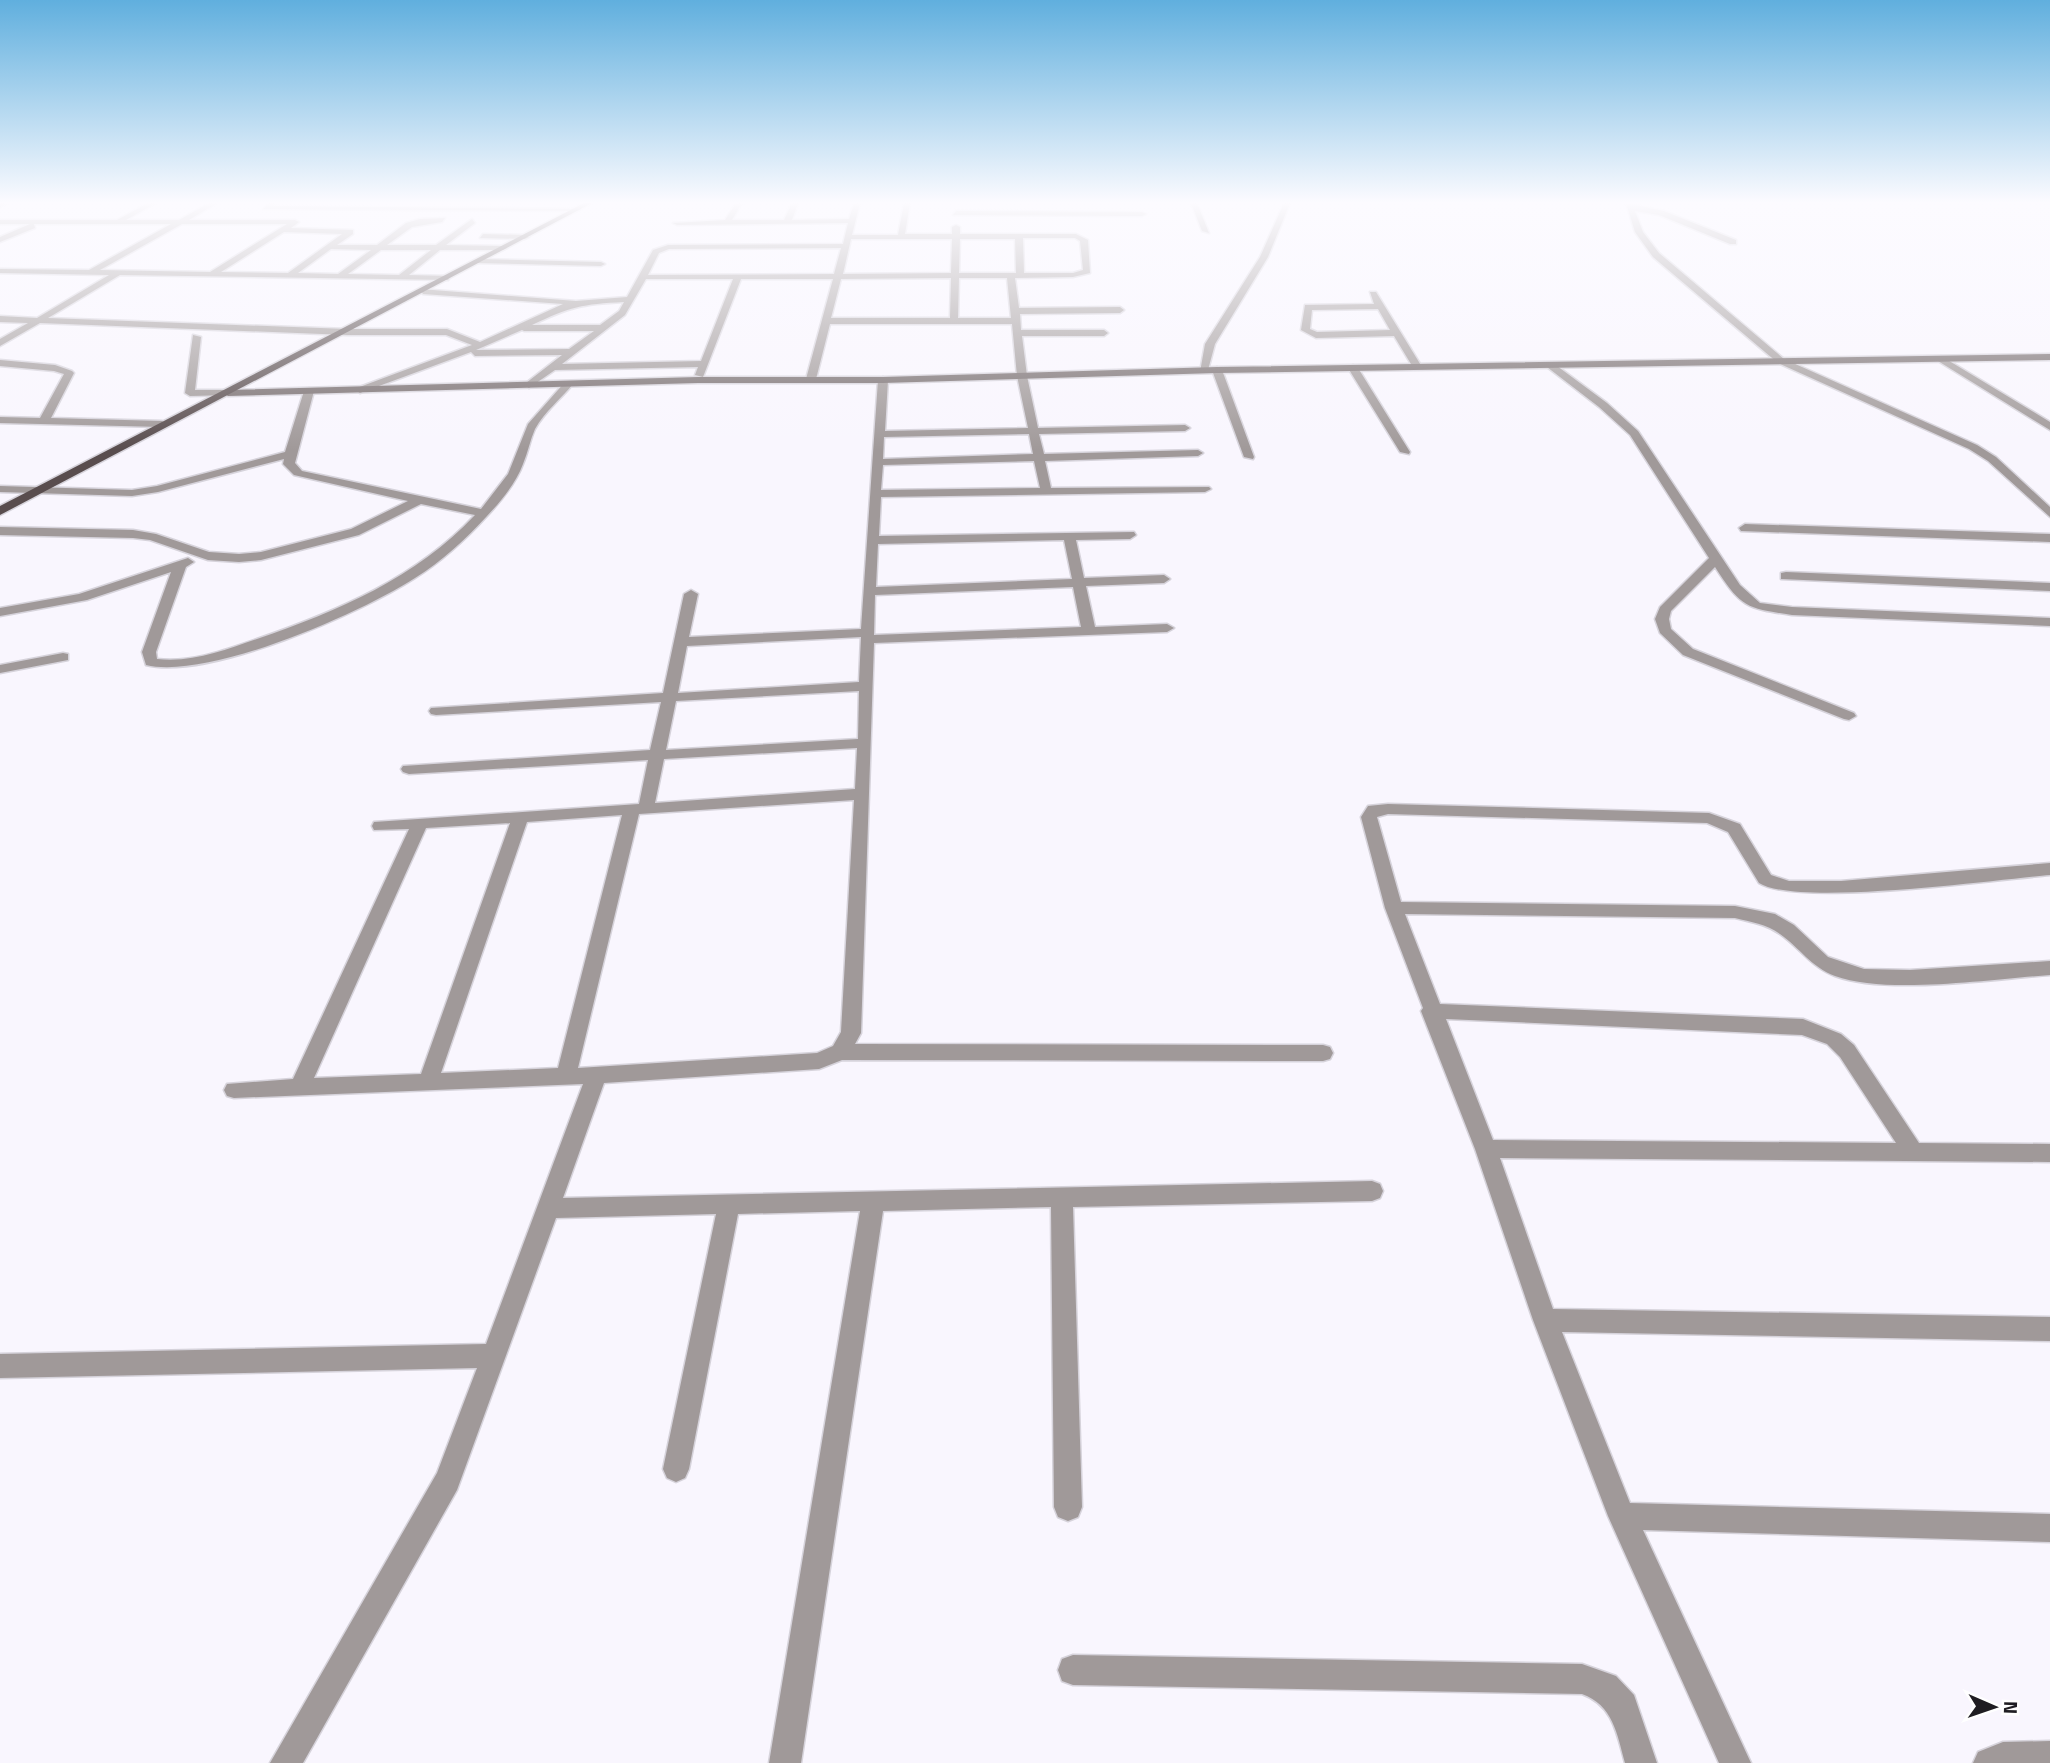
<svg xmlns="http://www.w3.org/2000/svg" width="2050" height="1763" font-family="'Titillium Web',sans-serif">
  <style>
    .lines { fill: none; stroke-linecap: round; stroke-linejoin: round }
    .street-casing { stroke: #d6d3db; stroke-width: 3 }
    .secondary-casing { stroke: #d6d3db; stroke-width: 3 }
    .primary-casing { stroke: #d6d3db; stroke-width: 3 }
    .street { fill: #a09999; fill-rule: evenodd }
    .secondary { fill: #766c6d; fill-rule: evenodd }
    .primary { fill: #594d4e; fill-rule: evenodd }
  </style>
  <rect width="100%" height="100%" fill="#f9f6fe"/>
  <g class="lines">
    <g class="street-casing">
      <path id="street" d="M 0,203 L 8,203 L 0,207 Z
        M 148,203 L 156,203 L 126,220 L 179,220 L 209,203 L 217,203 L 189,220 L 295,220 L 299,222 L 291,228 L 353,230 L 353,234 L 337,245 L 377,245 L 406,223 L 420,219 L 445,218 L 442,222 L 412,227 L 387,245 L 436,245 L 472,219 L 475,223 L 446,245 L 503,246 L 507,248 L 503,250 L 440,250 L 409,275 L 451,276 L 448,280 L 120,275 L 48,318 L 347,329 L 447,329 L 480,342 L 563,304 L 423,294 L 420,289 L 576,301 L 627,297 L 653,250 L 668,245 L 843,244 L 848,223 L 677,225 L 673,223 L 725,220 L 736,203 L 742,203 L 732,220 L 784,220 L 792,203 L 798,203 L 792,220 L 849,219 L 854,203 L 860,203 L 852,235 L 898,235 L 904,203 L 910,203 L 905,234 L 952,234 L 952,227 L 956,225 L 960,227 L 960,234 L 1076,234 L 1088,240 L 1090,273 L 1073,277 L 1015,278 L 1019,308 L 1120,307 L 1124,310 L 1120,313 L 1020,314 L 1021,330 L 1104,330 L 1108,333 L 1104,336 L 1022,336 L 1027,376 L 1038,428 L 1185,425 L 1190,428 L 1185,431 L 1039,434 L 1044,454 L 1198,450 L 1203,453 L 1198,456 L 1045,461 L 1051,488 L 1209,487 L 1211,489 L 1205,492 L 881,497 L 879,536 L 1134,532 L 1136,535 L 1130,539 L 1076,540 L 1084,578 L 1164,575 L 1170,579 L 1164,583 L 1086,586 L 1095,627 L 1167,624 L 1174,628 L 1167,632 L 874,643 L 861,1033 L 855,1044 L 1323,1045 L 1330,1047 L 1333,1053 L 1330,1059 L 1323,1061 L 842,1060 L 819,1069 L 604,1083 L 563,1198 L 1372,1181 L 1380,1184 L 1383,1191 L 1380,1198 L 1372,1201 L 1073,1207 L 1082,1507 L 1078,1517 L 1068,1521 L 1058,1517 L 1054,1507 L 1051,1207 L 883,1211 L 801,1763 L 769,1763 L 860,1211 L 738,1214 L 689,1469 L 685,1478 L 676,1482 L 667,1478 L 663,1469 L 716,1214 L 556,1218 L 457,1490 L 303,1763 L 270,1763 L 437,1473 L 477,1368 L 0,1378 L 0,1354 L 486,1344 L 583,1084 L 234,1098 L 227,1096 L 224,1090 L 227,1084 L 293,1079 L 409,829 L 374,830 L 372,826 L 374,822 L 639,804 L 648,760 L 409,774 L 403,772 L 401,769 L 403,766 L 650,750 L 661,702 L 436,715 L 431,714 L 429,711 L 431,708 L 663,693 L 684,594 L 691,590 L 698,594 L 689,637 L 861,629 L 878,380 L 883,377 L 888,380 L 885,431 L 1028,428 L 1017,376 L 1012,324 L 830,324 L 816,379 L 811,382 L 806,379 L 833,279 L 741,279 L 703,377 L 695,375 L 698,367 L 555,370 L 529,388 L 524,385 L 526,383 L 562,355 L 475,356 L 471,352 L 360,393 L 355,390 L 357,388 L 472,345 L 446,335 L 347,335 L 40,323 L 0,346 L 0,339 L 28,323 L 0,322 L 0,316 L 37,318 L 109,275 L 0,273 L 0,269 L 89,270 L 171,224 L 34,224 L 35,228 L 0,242 L 0,237 L 30,224 L 0,224 L 0,220 L 117,220 ZM 182,224 L 287,224 L 210,272 L 100,270 ZM 284,232 L 342,234 L 288,273 L 221,272 ZM 1023,238 L 1075,238 L 1080,241 L 1083,270 L 1073,273 L 1024,273 ZM 851,239 L 952,239 L 951,273 L 843,274 ZM 960,239 L 1015,239 L 1016,273 L 959,273 ZM 841,248 L 834,274 L 648,275 L 659,253 L 669,249 ZM 331,249 L 371,250 L 338,274 L 298,273 ZM 381,250 L 431,250 L 399,275 L 348,274 ZM 951,278 L 950,318 L 831,318 L 841,279 ZM 959,278 L 1007,278 L 1011,318 L 958,318 ZM 646,279 L 733,279 L 701,361 L 562,364 L 625,315 ZM 624,302 L 619,311 L 600,325 L 532,325 C 570,307 582,304 624,302 ZM 522,330 L 524,331 L 594,331 L 569,349 L 476,350 ZM 1029,434 L 1033,454 L 883,459 L 884,437 ZM 1034,461 L 1040,488 L 881,490 L 883,465 ZM 1064,540 L 1072,579 L 876,587 L 878,544 ZM 1073,587 L 1081,627 L 874,635 L 875,595 ZM 861,637 L 859,682 L 678,693 L 687,646 ZM 859,691 L 858,739 L 666,750 L 676,701 ZM 857,748 L 855,789 L 655,803 L 664,759 ZM 854,800 L 841,1032 L 833,1046 L 817,1053 L 578,1068 L 639,814 ZM 622,815 L 558,1068 L 441,1073 L 527,822 ZM 510,823 L 421,1074 L 314,1078 L 426,828 Z
        M 269,203 L 276,203 L 273,206 L 581,209 L 577,211 L 263,209 Z
        M 1191,203 L 1197,203 L 1209,233 L 1202,231 Z
        M 1284,203 L 1290,203 L 1268,257 L 1215,344 L 1208,370 L 1200,372 L 1205,344 L 1260,257 Z
        M 1626,203 L 1664,211 L 1736,240 L 1736,244 L 1730,244 L 1659,215 L 1635,211 L 1643,232 L 1659,253 L 1784,359 L 1977,445 L 1996,457 L 2050,507 L 2050,517 L 1988,461 L 1969,449 L 1778,363 L 1653,257 L 1635,232 Z
        M 956,211 L 1142,212 L 1146,214 L 1142,216 L 953,215 Z
        M 483,234 L 525,235 L 529,237 L 525,239 L 480,238 Z
        M 480,259 L 601,262 L 605,264 L 601,266 L 477,263 Z
        M 1370,292 L 1376,292 L 1422,367 L 1420,369 L 1414,369 L 1394,336 L 1316,338 L 1301,330 L 1305,305 L 1374,304 ZM 1378,309 L 1390,330 L 1317,332 L 1310,329 L 1312,310 Z
        M 193,335 L 201,337 L 195,390 L 228,390 L 232,391 L 232,395 L 190,396 L 185,393 Z
        M 1941,356 L 2050,422 L 2050,430 L 1938,361 L 1936,359 Z
        M 0,360 L 55,365 L 72,371 L 74,373 L 51,418 L 162,421 L 167,424 L 162,427 L 0,423 L 0,417 L 40,418 L 64,374 L 54,371 L 0,366 Z
        M 1547,363 L 1553,363 L 1607,403 L 1638,431 L 1740,585 L 1760,603 L 1792,607 L 2050,618 L 2050,626 L 1792,615 C 1745,608 1741,607 1715,567 L 1671,611 L 1669,619 L 1671,629 L 1693,649 L 1854,713 L 1856,716 L 1849,720 L 1844,719 L 1683,655 L 1660,633 L 1655,619 L 1660,607 L 1709,558 L 1630,435 L 1599,407 L 1547,367 Z
        M 1353,365 L 1358,368 L 1410,452 L 1409,454 L 1400,452 L 1348,368 Z
        M 1217,367 L 1222,370 L 1254,457 L 1253,459 L 1244,457 L 1212,370 Z
        M 565,382 L 573,384 C 561,399 545,411 535,429 C 530,440 528,452 523,464 C 516,483 501,501 487,516 C 466,539 442,561 415,578 C 361,613 209,680 146,665 L 142,652 L 171,572 L 87,600 L 0,616 L 0,608 L 79,594 L 188,558 L 194,562 L 186,567 L 156,652 L 157,659 C 192,663 225,650 257,639 C 338,611 416,578 475,515 L 421,504 L 359,535 L 261,560 L 239,562 L 208,560 L 150,540 L 133,538 L 0,535 L 0,527 L 133,530 L 156,534 L 209,552 L 239,554 L 261,552 L 351,529 L 408,501 L 294,475 L 283,464 L 284,459 L 158,492 L 132,496 L 0,492 L 0,486 L 132,490 L 157,486 L 285,452 L 304,391 L 309,388 L 314,391 L 295,463 L 302,471 L 481,509 L 508,474 L 528,424 Z
        M 1745,524 L 2050,534 L 2050,542 L 1741,531 L 1739,528 Z
        M 1786,572 L 2050,583 L 2050,591 L 1781,579 L 1781,573 Z
        M 63,653 L 68,654 L 68,660 L 0,673 L 0,665 Z
        M 1388,804 L 1709,813 L 1740,824 L 1771,875 L 1789,881 L 1841,881 L 2050,863 L 2050,875 C 1995,880 1797,907 1759,883 L 1728,832 L 1707,823 L 1388,814 L 1377,817 L 1401,902 L 1735,906 L 1775,914 L 1794,925 L 1828,957 L 1864,969 L 1910,970 L 2050,961 L 2050,975 C 1993,979 1886,995 1835,976 C 1811,967 1800,948 1780,934 C 1766,924 1751,922 1735,918 L 1405,914 L 1440,1004 L 1803,1019 L 1841,1034 L 1854,1045 L 1919,1143 L 2050,1144 L 2050,1162 L 1500,1158 L 1553,1309 L 2050,1317 L 2050,1341 L 1562,1332 L 1630,1503 L 2050,1514 L 2050,1542 L 1643,1530 L 1751,1763 L 1719,1763 L 1608,1516 L 1533,1320 L 1475,1149 L 1421,1011 L 1423,1008 L 1385,908 L 1361,817 L 1368,806 ZM 1446,1019 L 1802,1035 L 1827,1044 L 1840,1057 L 1896,1143 L 1493,1140 Z
        M 1073,1655 L 1582,1664 L 1616,1676 L 1634,1695 L 1657,1763 L 1625,1763 C 1617,1734 1613,1705 1582,1694 L 1073,1685 L 1062,1681 L 1058,1670 L 1062,1659 Z
        M 2050,1741 L 2050,1763 L 1973,1763 L 1978,1752 L 2003,1742 Z"/>
    </g>
    <g class="secondary-casing">
      <path id="secondary" d="M 2050,354 L 2050,360 L 1217,373 L 883,383 L 698,383 L 228,396 L 223,393 L 228,390 L 698,377 L 883,377 L 1217,367 Z"/>
    </g>
    <g class="primary-casing">
      <path id="primary" d="M 584,203 L 592,203 L 0,515 L 0,506 Z"/>
    </g>
    <use href="#street" class="street"/>
    <use href="#secondary" class="secondary"/>
    <use href="#primary" class="primary"/>
  </g>
  <linearGradient id="sky" x2="0" y2="1"><stop stop-color="#60afde"/><stop offset="0.45" stop-color="#fcfbff"/><stop offset="1" stop-color="#fcfbff" stop-opacity="0"/></linearGradient>
  <rect width="2050" height="450" fill="url(#sky)"/>
  <g transform="translate(1994 1707) rotate(92)" stroke="#ffffff" stroke-width="5" paint-order="stroke">
  <path d="M0-5L12 26L0 18L-12 26Z" fill="#1f1d22"/>
  <text y="-10" font-size="19" font-weight="bold" text-anchor="middle" fill="#1f1d22">N</text>
  </g>
</svg>
